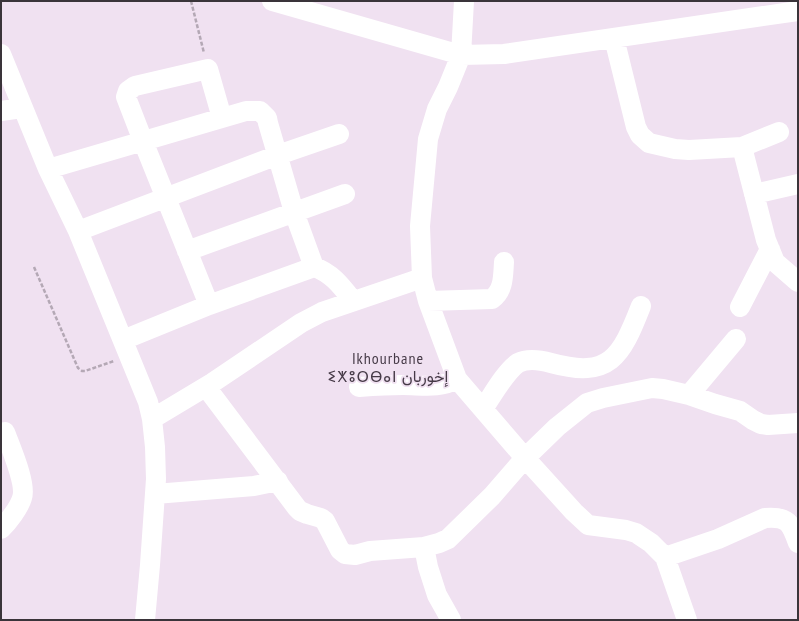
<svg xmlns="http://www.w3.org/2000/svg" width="799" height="621" font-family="'PT Sans Narrow',Vazirmatn,'Noto Sans Tifinagh',sans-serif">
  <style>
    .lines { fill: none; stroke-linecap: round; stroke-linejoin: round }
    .path { stroke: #b4a8b5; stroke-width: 2.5; stroke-dasharray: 4 2; stroke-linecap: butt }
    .minor { stroke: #fff; stroke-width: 20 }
    .labels { text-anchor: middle; stroke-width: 3.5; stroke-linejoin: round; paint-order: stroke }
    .quarter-label { font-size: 16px; letter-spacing: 1px; fill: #463a47; stroke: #f0e1f1 }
  </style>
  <rect width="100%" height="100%" fill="#f0e1f1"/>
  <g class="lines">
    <path class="path" d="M 191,1 L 204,53
      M 34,267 L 78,368 L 82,371 L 85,371 L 114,361"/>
    <path class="minor" d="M 272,1 L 461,55 L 504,54 L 798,11
      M 464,1 L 461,55 L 448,87 L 437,109 L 428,139 L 420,226 L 422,278 L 428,301 L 457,379 L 525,458 L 574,512 L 588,525 L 626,530 L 636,533 L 651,543 L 665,557 L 687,620
      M 614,38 L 636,127 L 640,135 L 649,143 L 675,149 L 689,150 L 742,147 L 779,132
      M 1,54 L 48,169 L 78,231 L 148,402 L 152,419 L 155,447 L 156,479 L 150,565 L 145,620
      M 1,111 L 22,108
      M 742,147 L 766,240 L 775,262 L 798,282
      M 48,169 L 246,111 L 260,111 L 267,118 L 268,123 L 294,212 L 314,267
      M 754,194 L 798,184
      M 78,231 L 278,155 L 339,134
      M 187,251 L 345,194
      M 428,301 L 492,299 C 504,290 503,276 504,262
      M 209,305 L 143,141 L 126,97 L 128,91 L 135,86 L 208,69 L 222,118
      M 740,307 L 770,249
      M 123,340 L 209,305 L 314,267 C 332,273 342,287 353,301
      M 206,387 L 297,508 L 300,511 L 307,514 L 321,518 L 325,521 L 340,550 L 345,554 L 355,555 L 370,551 L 424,547 L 439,543 L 448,539 L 492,496 L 525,458 L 557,427 L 587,403 L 603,398 L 652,388 L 663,389 L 689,395 L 715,404 L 740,411 L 753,420 L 761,424 L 768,425 L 798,423
      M 359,387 C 373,386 388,385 403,385 C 422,385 439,389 457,379
      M 689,395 L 736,339
      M 483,409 C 492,396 505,372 518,363 C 528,358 540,360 551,363 C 610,379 621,357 641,306
      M 152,419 L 212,383 L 301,323 L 322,312 L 422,278
      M 155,494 L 254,486 L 278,481
      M 1,529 C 8,522 19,508 22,498 C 27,484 10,446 5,432
      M 424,547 L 428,567 L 437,595 L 451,620
      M 665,557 L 718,539 L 765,518 C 788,516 791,523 798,543"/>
  </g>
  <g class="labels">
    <g class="quarter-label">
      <text x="388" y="364">Ikhourbane<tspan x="388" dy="18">ⵉⵅⵓⵔⴱⴰⵏ إخوربان</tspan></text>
    </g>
  </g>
  <rect width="799" height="621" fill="none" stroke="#3a343a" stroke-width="4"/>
</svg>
